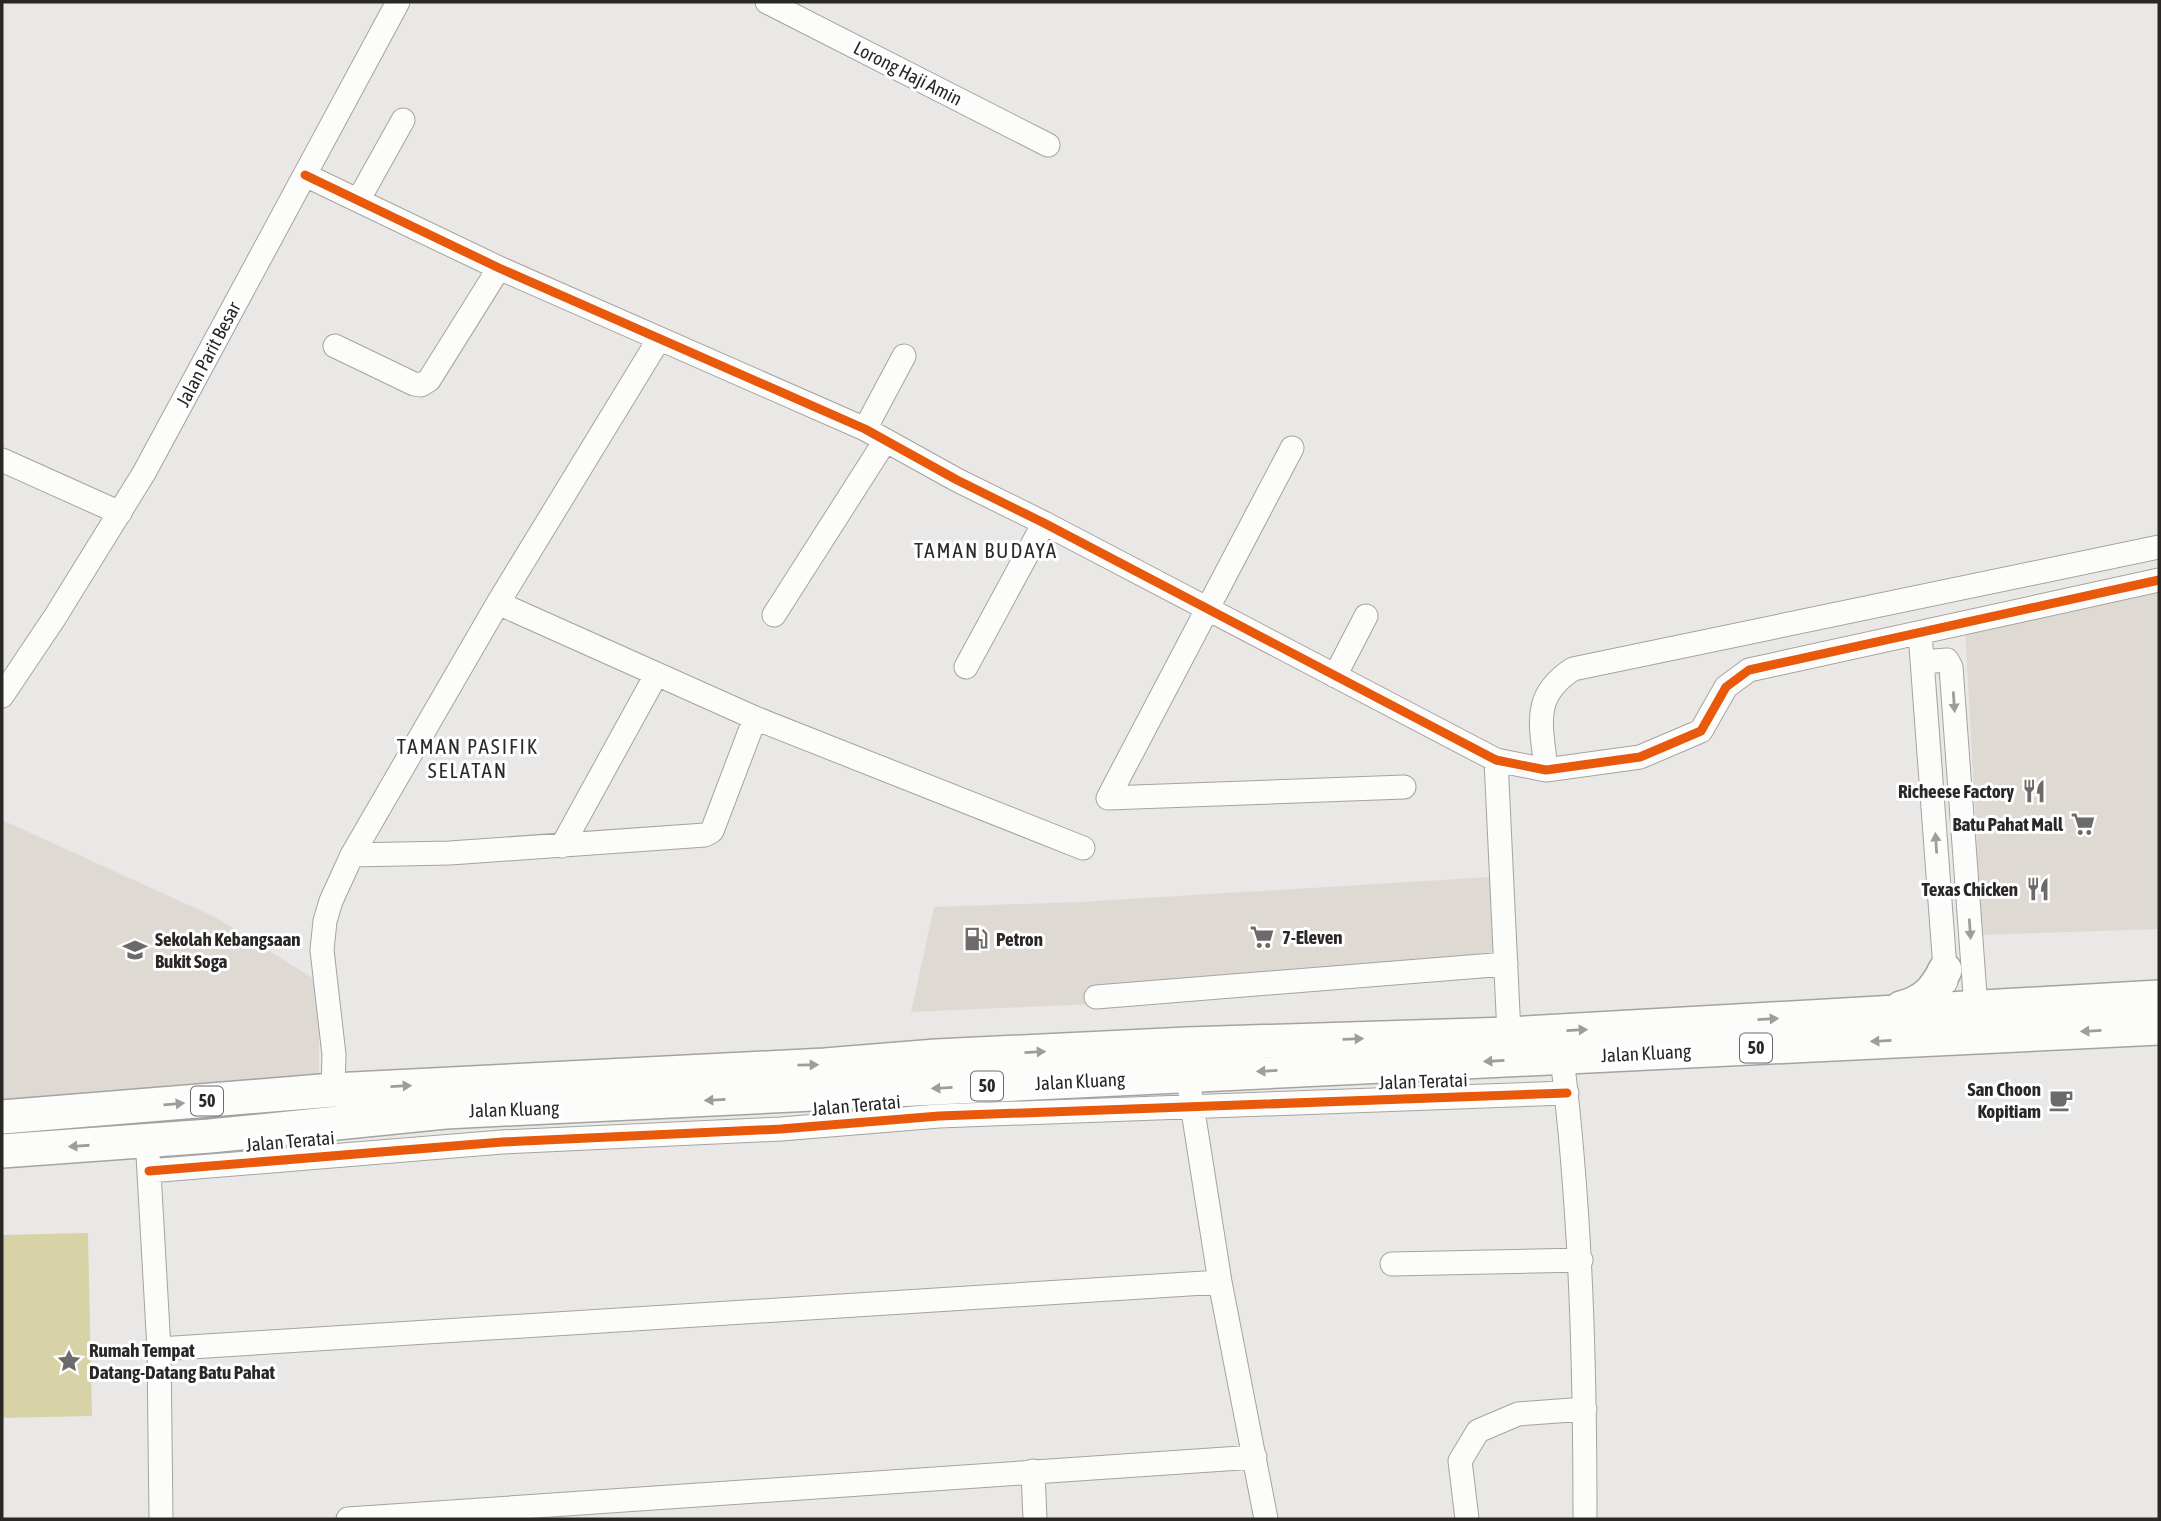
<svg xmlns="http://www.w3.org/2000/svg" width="2161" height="1521" font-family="'Asap Condensed',sans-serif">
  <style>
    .built { fill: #dfd9d3 }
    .green { fill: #d8d2a7 }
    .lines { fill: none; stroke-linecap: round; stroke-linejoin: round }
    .minor-casing { stroke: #a5a3a1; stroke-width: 25 }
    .highway-casing { stroke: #a5a3a1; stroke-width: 36 }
    .minor { stroke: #fcfcfb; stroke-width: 23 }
    .highway { stroke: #fcfcfb; stroke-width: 33 }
    .cycleway-casing { stroke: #fff; stroke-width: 13 }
    .cycleway { stroke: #e8590c; stroke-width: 9 }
    .oneway { fill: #9e9d9c }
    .labels { text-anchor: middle; stroke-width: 6; stroke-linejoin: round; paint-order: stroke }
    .shield { fill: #fff; stroke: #6a6868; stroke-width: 2 }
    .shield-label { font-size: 18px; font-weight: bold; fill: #2a2827 }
    .street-label { font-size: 19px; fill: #2a2827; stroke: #fff }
    .poi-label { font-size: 19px; font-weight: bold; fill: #2a2827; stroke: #fff; text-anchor: end }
    .neighbourhood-label { font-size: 21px; letter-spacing: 2px; fill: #2e2a28; stroke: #fff }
  </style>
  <rect width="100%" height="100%" fill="#eae8e6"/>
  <path class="built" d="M 2159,587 L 2159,929 L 1982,935 L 1965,629 Z
    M 2,820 L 217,918 L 319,982 L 319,1087 L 2,1110 Z
    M 1507,876 L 1513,972 L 1095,1004 L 911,1012 L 934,907 L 1079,902 Z"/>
  <path class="green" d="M 88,1233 L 92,1416 L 2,1418 L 2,1235 Z"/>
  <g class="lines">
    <g class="minor-casing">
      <path id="minor" d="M 767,2 L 1048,145
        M 305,175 L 499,268 L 865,429 L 957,480 L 1044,523 L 1496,760 L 1546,770 L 1640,757 L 1701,731 L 1726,687 L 1749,670 L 2159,580
        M 359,199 L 403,120
        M 335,346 L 414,384 L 421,385 L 429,380 L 499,268
        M 865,429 L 904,356
        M 1292,448 L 1108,798 L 1404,787
        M 2,460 L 120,513
        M 498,603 L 755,718 L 1083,848
        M 774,615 L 885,441
        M 1920,633 L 1946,982
        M 1923,662 L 1947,660 L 1951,667 L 1977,1022
        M 966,667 L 1044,523
        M 1335,676 L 1366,616
        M 2,696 L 55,617 L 144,473 L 398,2
        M 1496,760 L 1509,1034
        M 1546,770 C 1542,726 1530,697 1573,669 L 2159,547
        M 562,846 L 656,675
        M 352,855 L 450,853 L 705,835 L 712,831 L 755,718
        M 1096,997 L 1506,964
        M 1562,1058 C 1581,1212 1585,1364 1585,1519
        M 333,1090 L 334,1055 L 322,950 L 325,921 L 331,901 L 352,855 L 498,603 L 659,339
        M 1190,1092 L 1220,1282 L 1266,1519
        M 148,1155 L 159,1349 L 161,1519
        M 149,1171 L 502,1142 L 781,1129 L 939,1116 L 1567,1093
        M 1392,1264 L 1581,1260
        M 159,1349 L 1220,1282
        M 1033,1471 L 1035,1519
        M 348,1519 L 1255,1457
        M 1467,1519 L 1460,1461 L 1478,1431 L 1518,1414 L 1585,1409"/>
    </g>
    <g class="highway-casing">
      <path id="highway" d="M 1901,1008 C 1924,1002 1935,991 1945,970
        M 2,1117 L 333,1090 L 825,1065 L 936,1056 L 1187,1044 L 1509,1034 L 2159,997
        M 2,1151 L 210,1136 L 445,1112 L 2159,1028"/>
    </g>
    <use href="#minor" class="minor"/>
    <use href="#highway" class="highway"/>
    <g class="cycleway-casing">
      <path id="cycleway" d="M 305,175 L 499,268 L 865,429 L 957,480 L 1044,523 L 1496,760 L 1546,770 L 1640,757 L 1701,731 L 1726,687 L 1749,670 L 2159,580
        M 149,1171 L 502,1142 L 781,1129 L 939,1116 L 1567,1093"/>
    </g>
    <use href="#cycleway" class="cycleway"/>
  </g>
  <defs><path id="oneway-solid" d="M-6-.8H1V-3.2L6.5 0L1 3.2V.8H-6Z" transform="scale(1.75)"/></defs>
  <g class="oneway">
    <use href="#oneway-solid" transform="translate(1954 702) rotate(86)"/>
    <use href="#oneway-solid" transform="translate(1936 843) rotate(-94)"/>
    <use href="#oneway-solid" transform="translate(1970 929) rotate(86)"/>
    <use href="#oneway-solid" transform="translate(1768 1019) rotate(-3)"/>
    <use href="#oneway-solid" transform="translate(1577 1030) rotate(-3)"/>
    <use href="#oneway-solid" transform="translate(2091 1031) rotate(177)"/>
    <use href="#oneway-solid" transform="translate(1353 1039) rotate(-2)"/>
    <use href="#oneway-solid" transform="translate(1881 1041) rotate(177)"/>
    <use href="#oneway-solid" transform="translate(1035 1052) rotate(-3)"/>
    <use href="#oneway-solid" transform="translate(1494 1061) rotate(177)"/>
    <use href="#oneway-solid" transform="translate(808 1065) rotate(-1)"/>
    <use href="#oneway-solid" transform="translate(1267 1071) rotate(177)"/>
    <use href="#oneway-solid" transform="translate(401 1086) rotate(-3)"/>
    <use href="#oneway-solid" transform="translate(942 1088) rotate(177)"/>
    <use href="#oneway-solid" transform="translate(715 1100) rotate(177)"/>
    <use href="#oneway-solid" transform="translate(174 1104) rotate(-5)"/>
    <use href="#oneway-solid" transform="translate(79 1146) rotate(176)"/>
  </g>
  <defs>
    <g id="restaurant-bare" transform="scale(1.89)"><path d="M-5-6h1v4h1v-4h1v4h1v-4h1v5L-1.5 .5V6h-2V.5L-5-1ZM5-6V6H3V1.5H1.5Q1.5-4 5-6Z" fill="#6d6b6a" stroke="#fff" stroke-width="2.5" paint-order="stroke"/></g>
    <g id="supermarket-bare" transform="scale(1.89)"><path d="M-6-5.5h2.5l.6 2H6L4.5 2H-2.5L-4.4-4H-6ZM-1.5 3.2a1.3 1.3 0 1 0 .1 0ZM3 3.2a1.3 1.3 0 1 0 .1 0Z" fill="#6d6b6a" stroke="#fff" stroke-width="2.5" paint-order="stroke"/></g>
    <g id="fuel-bare" transform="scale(1.89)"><path d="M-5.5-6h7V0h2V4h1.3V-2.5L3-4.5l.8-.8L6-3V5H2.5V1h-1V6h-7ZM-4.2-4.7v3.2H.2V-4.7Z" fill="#6d6b6a" stroke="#fff" stroke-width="2.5" paint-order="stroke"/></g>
    <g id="school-bare" transform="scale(1.89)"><path d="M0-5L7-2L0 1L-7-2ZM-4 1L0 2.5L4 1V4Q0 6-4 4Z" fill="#6d6b6a" stroke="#fff" stroke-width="2.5" paint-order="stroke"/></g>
    <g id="cafe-bare" transform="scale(1.89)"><path d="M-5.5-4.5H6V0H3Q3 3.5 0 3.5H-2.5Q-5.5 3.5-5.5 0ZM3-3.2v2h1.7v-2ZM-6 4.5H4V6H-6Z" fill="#6d6b6a" stroke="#fff" stroke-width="2.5" paint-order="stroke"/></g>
    <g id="sight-bare" transform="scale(1.89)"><path d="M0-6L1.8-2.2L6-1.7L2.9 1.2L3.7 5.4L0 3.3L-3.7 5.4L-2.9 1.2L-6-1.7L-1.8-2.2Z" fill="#6d6b6a" stroke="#fff" stroke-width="2.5" paint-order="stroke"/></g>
  </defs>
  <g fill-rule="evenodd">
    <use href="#restaurant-bare" x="2034" y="791"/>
    <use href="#supermarket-bare" x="2083" y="824"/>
    <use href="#restaurant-bare" x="2038" y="889"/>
    <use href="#supermarket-bare" x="1262" y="937"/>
    <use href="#fuel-bare" x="976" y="939"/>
    <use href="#school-bare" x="135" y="950"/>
    <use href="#cafe-bare" x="2061" y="1100"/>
    <use href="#sight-bare" x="69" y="1361"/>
  </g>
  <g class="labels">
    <g class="shield">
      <rect x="1740" y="1033.5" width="32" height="29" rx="5"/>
      <rect x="971" y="1071.5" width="32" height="29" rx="5"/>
      <rect x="191" y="1086.5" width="32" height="29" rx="5"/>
    </g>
    <g class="shield-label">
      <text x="1756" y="1054">50</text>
      <text x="987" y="1092">50</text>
      <text x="207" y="1107">50</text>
    </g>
    <g class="street-label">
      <text transform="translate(908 73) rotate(27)" y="7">Lorong Haji Amin</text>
      <text transform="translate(208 354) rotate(-62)" y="7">Jalan Parit Besar</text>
      <text transform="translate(1646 1053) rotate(-3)" y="7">Jalan Kluang</text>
      <text transform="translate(1080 1081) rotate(-3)" y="7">Jalan Kluang</text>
      <text transform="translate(1423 1081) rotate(-2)" y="7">Jalan Teratai</text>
      <text transform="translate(856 1105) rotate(-5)" y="7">Jalan Teratai</text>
      <text transform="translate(514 1109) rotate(-2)" y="7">Jalan Kluang</text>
      <text transform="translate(290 1141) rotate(-5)" y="7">Jalan Teratai</text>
    </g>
    <g class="poi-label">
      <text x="2014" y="798">Richeese Factory</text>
      <text x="2063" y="831">Batu Pahat Mall</text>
      <text x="2018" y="896">Texas Chicken</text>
      <text x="1282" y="944" text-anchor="start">7-Eleven</text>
      <text x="155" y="946" text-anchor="start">Sekolah Kebangsaan<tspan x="155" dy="22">Bukit Soga</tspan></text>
      <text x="996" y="946" text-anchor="start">Petron</text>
      <text x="2041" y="1096">San Choon<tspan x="2041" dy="22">Kopitiam</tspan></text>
      <text x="89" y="1357" text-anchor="start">Rumah Tempat<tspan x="89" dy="22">Datang-Datang Batu Pahat</tspan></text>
    </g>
    <g class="neighbourhood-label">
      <text x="986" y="558">TAMAN BUDAYA</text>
      <text x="468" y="754">TAMAN PASIFIK<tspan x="468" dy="24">SELATAN</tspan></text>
    </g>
  </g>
  <rect width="2161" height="1521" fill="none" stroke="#2a2827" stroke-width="7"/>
</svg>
